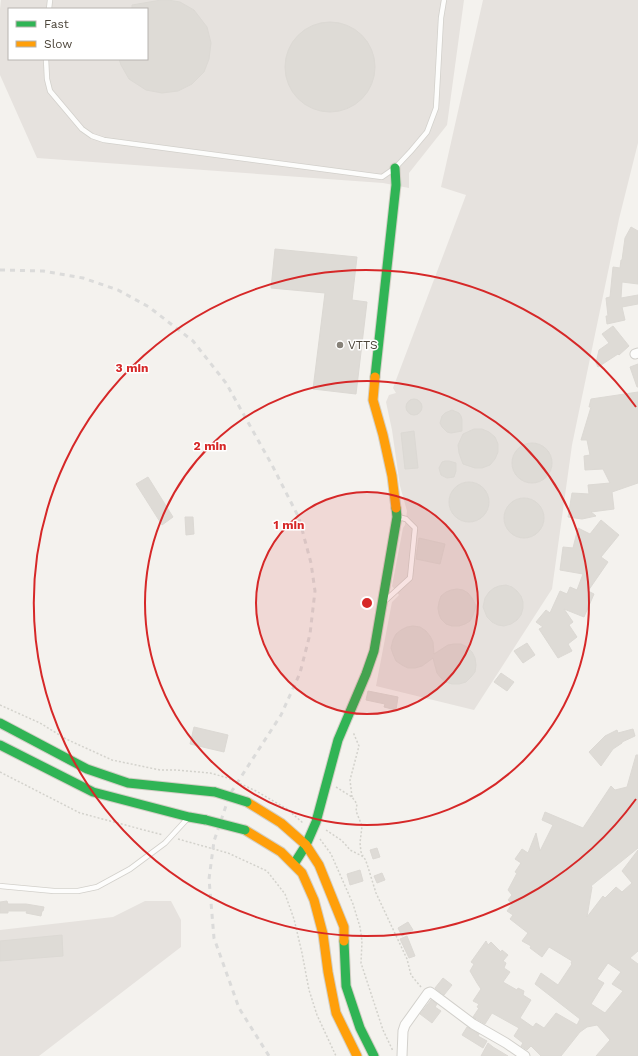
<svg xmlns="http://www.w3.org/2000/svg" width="638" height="1056" font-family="'Work Sans',sans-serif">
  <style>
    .industrial { fill: #e6e2de; fill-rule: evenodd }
    .building { fill: #dedbd6; stroke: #dcd9d4; fill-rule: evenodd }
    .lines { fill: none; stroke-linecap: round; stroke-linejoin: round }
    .lane-casing { stroke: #d2d0cb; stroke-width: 6 }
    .street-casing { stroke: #d2d0cb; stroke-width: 11 }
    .fast-casing { stroke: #d3cfc5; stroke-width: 11 }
    .slow-casing { stroke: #d3cfc5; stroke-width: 11 }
    .path { stroke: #d3d2cc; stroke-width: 1.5; stroke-dasharray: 2 2; stroke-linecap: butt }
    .lane { stroke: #fdfdfc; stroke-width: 4.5 }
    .street { stroke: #fdfdfc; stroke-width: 9 }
    .fast { stroke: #30b455; stroke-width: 9 }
    .slow { stroke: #ff9f0a; stroke-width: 9 }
    .rail { stroke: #dbdbda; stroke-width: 3; stroke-dasharray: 5 5; stroke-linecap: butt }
    .fast-bridge-casing { stroke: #d3cfc5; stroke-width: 11; stroke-linecap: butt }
    .fast-bridge { stroke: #30b455; stroke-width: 9 }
    .ring { fill: none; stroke: #d62828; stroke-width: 2 }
    .poi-dot { fill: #868178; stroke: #fff; stroke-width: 1.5 }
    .labels { text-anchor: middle; stroke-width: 3; stroke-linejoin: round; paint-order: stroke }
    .poi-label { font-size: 12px; fill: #4b4439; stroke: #fff; text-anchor: start }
    .centre { fill: #d62828; stroke: #fff; stroke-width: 2 }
    .ring-label { font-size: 12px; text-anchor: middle; font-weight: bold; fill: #d62828; stroke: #fff; stroke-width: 3; stroke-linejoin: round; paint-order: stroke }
  </style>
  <rect width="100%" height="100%" fill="#f4f2ee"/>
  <path class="industrial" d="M 1,0 L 464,0 L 447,125 L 409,173 L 409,188 L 383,183 L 37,158 L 0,75 L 0,9 ZM 9,9 L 147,9 L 147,59 L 9,59 Z
    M 483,0 L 638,0 L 638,143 L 619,219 L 572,445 L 552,589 L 474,710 L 376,686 L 392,602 L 399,595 L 392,586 L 403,528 L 405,525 L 407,511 L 400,486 L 392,430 L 386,402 L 389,395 L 396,393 L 393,388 L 466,195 L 441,187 Z
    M 145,901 L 171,901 L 181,920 L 181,947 L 39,1056 L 0,1056 L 0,930 L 113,917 Z"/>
  <path class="building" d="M 161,0 L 168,0 L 180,2 L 194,10 L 207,27 L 211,43 L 209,59 L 204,72 L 192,84 L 178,91 L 162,93 L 146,90 L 129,79 L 121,65 L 119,59 L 147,59 L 147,9 L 132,9 L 132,5 Z
    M285 67a45 45 0 1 1 90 0a45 45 0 1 1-90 0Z
    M 631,227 L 638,231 L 638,284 L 622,282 L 621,298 L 638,295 L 638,304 L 622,307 L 625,320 L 607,324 L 606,316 L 608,316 L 606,298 L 610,297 L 613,267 L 620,268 L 621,260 L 622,260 L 625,238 Z
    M 275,249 L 357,257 L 352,300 L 367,302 L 356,394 L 313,389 L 325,293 L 271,288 Z
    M 613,326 L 629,346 L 619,355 L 618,354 L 598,367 L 596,363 L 599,350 L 609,343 L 602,334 Z
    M 638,364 L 638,387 L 637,387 L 630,367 Z
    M 638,392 L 638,483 L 612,492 L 614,509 L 591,512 L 596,516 L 582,519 L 568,517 L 572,493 L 589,494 L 588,485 L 610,483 L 603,469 L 585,470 L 584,456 L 590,455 L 587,440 L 581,440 L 591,407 L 589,407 L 591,399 Z
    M406 407a8 8 0 1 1 16 0a8 8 0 1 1-16 0Z
    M 452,410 L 459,413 L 461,416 L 462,420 L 462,431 L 451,433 L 447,432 L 442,427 L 440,423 L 442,416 L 445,413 Z
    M 474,429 L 482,429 L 489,432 L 495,437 L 498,444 L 498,452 L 495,459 L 490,465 L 482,468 L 475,468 L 463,464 L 459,453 L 458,445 L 463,434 Z
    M 414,431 L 418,468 L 405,469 L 401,433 Z
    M512 463a20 20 0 1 1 40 0a20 20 0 1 1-40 0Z
    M 445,461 L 449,461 L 456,463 L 456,471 L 454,477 L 447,478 L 441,475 L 439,468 L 442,462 Z
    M 148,477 L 173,517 L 162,525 L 136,484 Z
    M449 502a20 20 0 1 1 40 0a20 20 0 1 1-40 0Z
    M504 518a20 20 0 1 1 40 0a20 20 0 1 1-40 0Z
    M 185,517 L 193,517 L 194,534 L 186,535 Z
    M 601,520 L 619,535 L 601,557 L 608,562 L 588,591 L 594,594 L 584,617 L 564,609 L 573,622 L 569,625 L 577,637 L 568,644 L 572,651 L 558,658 L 539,629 L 543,627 L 536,622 L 546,610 L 550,613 L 560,591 L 567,594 L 570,587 L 577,590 L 583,574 L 560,570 L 563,547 L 573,548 L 578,528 L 590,534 Z
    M 419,538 L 445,544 L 440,564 L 416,559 Z
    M 506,585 L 512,587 L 517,591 L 521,596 L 523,602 L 523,608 L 521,615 L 517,620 L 511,624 L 504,626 L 498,625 L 492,622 L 487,617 L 483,607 L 485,598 L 489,592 L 494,588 L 499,586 Z
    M 457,589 L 463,590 L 468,593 L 472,598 L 476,606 L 473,615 L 470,621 L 465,624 L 459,626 L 452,626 L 446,624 L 441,619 L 439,614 L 438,608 L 439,602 L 441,596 L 446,592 L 451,590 Z
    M 413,626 L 420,627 L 426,631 L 430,636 L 433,642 L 434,654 L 448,645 L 454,644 L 461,644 L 467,647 L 472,652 L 475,658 L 476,665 L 475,672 L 471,677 L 466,682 L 459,684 L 452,684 L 446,682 L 441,678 L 437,673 L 433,658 L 422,666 L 415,668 L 408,668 L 402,665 L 396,661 L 393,654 L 391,648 L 393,640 L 396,634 L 401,630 L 407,627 Z
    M 527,643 L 535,655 L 523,663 L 514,651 Z
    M 501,673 L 514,682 L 507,691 L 494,682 Z
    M 368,691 L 398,697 L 396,710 L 384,707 L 385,704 L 366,700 Z
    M 194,727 L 228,735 L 224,752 L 190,744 Z
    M 633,729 L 635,736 L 622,742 L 622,743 L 613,749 L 601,766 L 589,752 L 605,736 L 617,730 L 618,733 Z
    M 636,755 L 638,755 L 638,848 L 591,886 L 592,887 L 587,917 L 603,896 L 605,898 L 616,887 L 622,892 L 632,883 L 622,871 L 638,850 L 638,951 L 630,958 L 638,964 L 638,1056 L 596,1056 L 610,1040 L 597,1025 L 587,1027 L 580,1032 L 561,1056 L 541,1056 L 531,1046 L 527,1050 L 521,1046 L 523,1043 L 514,1036 L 519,1028 L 492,1013 L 485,1024 L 473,1017 L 479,1008 L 477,1007 L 479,1004 L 473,1001 L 481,989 L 477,983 L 470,971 L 474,964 L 471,962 L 486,941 L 488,945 L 491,942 L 501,952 L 502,950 L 508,955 L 503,961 L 506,963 L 504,968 L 510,972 L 503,982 L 517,990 L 518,988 L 524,991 L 523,995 L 531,1000 L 520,1018 L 533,1027 L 536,1023 L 544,1028 L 556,1013 L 577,1025 L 580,1019 L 535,984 L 541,973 L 558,985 L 572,964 L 571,963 L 572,961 L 549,947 L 542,957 L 530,948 L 531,946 L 522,941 L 528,933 L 510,919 L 513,915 L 507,911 L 512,904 L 508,900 L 512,895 L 508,890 L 517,873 L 515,872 L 521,863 L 515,859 L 522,849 L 528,853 L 536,833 L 540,851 L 553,825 L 542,820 L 545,812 L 583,828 L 611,786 L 615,790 L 627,787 ZM 608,963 L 621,972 L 612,984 L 623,991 L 605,1013 L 591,1004 L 604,983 L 597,979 Z
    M 377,848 L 380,857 L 373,859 L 370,850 Z
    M 360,870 L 363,881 L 350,885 L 347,874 Z
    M 382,873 L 385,880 L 377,883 L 374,876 Z
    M 7,901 L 8,904 L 26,904 L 44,907 L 43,911 L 42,911 L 41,916 L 26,913 L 27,911 L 8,911 L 8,913 L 0,913 L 0,902 Z
    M 408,922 L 413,930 L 402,936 L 398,928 Z
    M 62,935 L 63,956 L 0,961 L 0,941 Z
    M 407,936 L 415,956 L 409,958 L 400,939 Z
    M 443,978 L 452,985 L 444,995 L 435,988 Z
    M 431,1000 L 437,1004 L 435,1007 L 441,1011 L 432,1023 L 420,1014 Z
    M 467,1027 L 479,1034 L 478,1036 L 487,1041 L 483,1048 L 462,1035 Z
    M 488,1043 L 493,1047 L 508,1056 L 481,1056 Z"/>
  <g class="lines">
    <g class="lane-casing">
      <path id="lane" d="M 49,9 L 50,0
        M 46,59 L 47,79 L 50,91 L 82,129 L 92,136 L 104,140 L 382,177 L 395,168 L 411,151 L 427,132 L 436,108 L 441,18 L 444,0
        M 387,599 L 410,578 L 415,528 L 406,519 L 398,517
        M 0,886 L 54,891 L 78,891 L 97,887 L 130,869 L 165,843 L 188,818"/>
    </g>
    <g class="street-casing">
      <path id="street" d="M 635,354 L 638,353
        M 402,1056 L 403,1031 L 405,1025 L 428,993 L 430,992 L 433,994 L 473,1024 L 506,1043 L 525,1056"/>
    </g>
    <g class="fast-casing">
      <path id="fast" d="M 375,377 L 396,185 L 395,168
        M 0,723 L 87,769 L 128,783 L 215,792
        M 0,745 L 93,792 L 189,817 L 206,820
        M 294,864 L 306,845 L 316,822 L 338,740 L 366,674 L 374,651 L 397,517 L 396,508
        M 344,941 L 346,986 L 360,1028 L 374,1056"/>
    </g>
    <g class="slow-casing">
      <path id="slow" d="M 375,377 L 373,400 L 383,435 L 392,476 L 396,508
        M 247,802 L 281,823 L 306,845 L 319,865 L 344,927 L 344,941
        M 245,830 L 281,852 L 302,873 L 314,900 L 323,934 L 328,972 L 336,1013 L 357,1056"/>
    </g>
    <path class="path" d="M 0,705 L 40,723 L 66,739 L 112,760 L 160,770 L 176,770 L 210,773 L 228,778 L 256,791 L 287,809 L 303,823
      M 0,772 L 80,813 L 163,835
      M 336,787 L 352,797 L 357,804 L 356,811 L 362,826 L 360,843 L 361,852 L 363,856
      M 352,797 L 350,780 L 359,746 L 353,732
      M 326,830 L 341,840 L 345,844 L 350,850 L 362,856 L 365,859 L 367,864 L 376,893 L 407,959 L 411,975 L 421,987
      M 178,839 L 228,853 L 267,871 L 285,894 L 294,919 L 302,953 L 309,990 L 317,1015 L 336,1056
      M 320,839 L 331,854 L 353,904 L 360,927 L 362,941 L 361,963 L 383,1030 L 393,1051"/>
    <use href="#lane" class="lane"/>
    <use href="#street" class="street"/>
    <use href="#fast" class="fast"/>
    <use href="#slow" class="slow"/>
    <path class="rail" d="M 0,270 L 43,271 L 83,278 L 118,290 L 149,307 L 193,341 L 226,383 L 272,465 L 299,518 L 311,563 L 315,591 L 310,634 L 300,673 L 281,715 L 230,794 L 214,841 L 209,879 L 214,938 L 239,1008 L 269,1056"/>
    <g class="fast-bridge-casing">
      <path id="fast-bridge" d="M 215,792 L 247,802
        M 206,820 L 245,830"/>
    </g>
    <use href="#fast-bridge" class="fast-bridge"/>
  </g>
  <circle cx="367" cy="603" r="111" fill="#d62828" fill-opacity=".12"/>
  <g class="ring">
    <circle cx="367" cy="603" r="111"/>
    <circle cx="367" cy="603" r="222"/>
    <path d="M636 799A333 333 0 1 1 636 407"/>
  </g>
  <circle class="poi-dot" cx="340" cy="345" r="4"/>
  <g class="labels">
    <g class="poi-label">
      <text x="348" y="349">VTTS</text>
    </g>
  </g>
  <circle cx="367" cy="603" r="6" class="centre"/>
  <g class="ring-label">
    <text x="132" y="372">3 min</text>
    <text x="210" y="450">2 min</text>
    <text x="289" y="529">1 min</text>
  </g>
  <rect x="8" y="8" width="140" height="52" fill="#ffffff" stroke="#b7b4b0"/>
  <rect x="16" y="21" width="20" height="6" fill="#30b455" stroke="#b7b4b0"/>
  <text x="44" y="28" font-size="12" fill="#4b4439">Fast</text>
  <rect x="16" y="41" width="20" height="6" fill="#ff9f0a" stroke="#b7b4b0"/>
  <text x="44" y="48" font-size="12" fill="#4b4439">Slow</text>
</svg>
